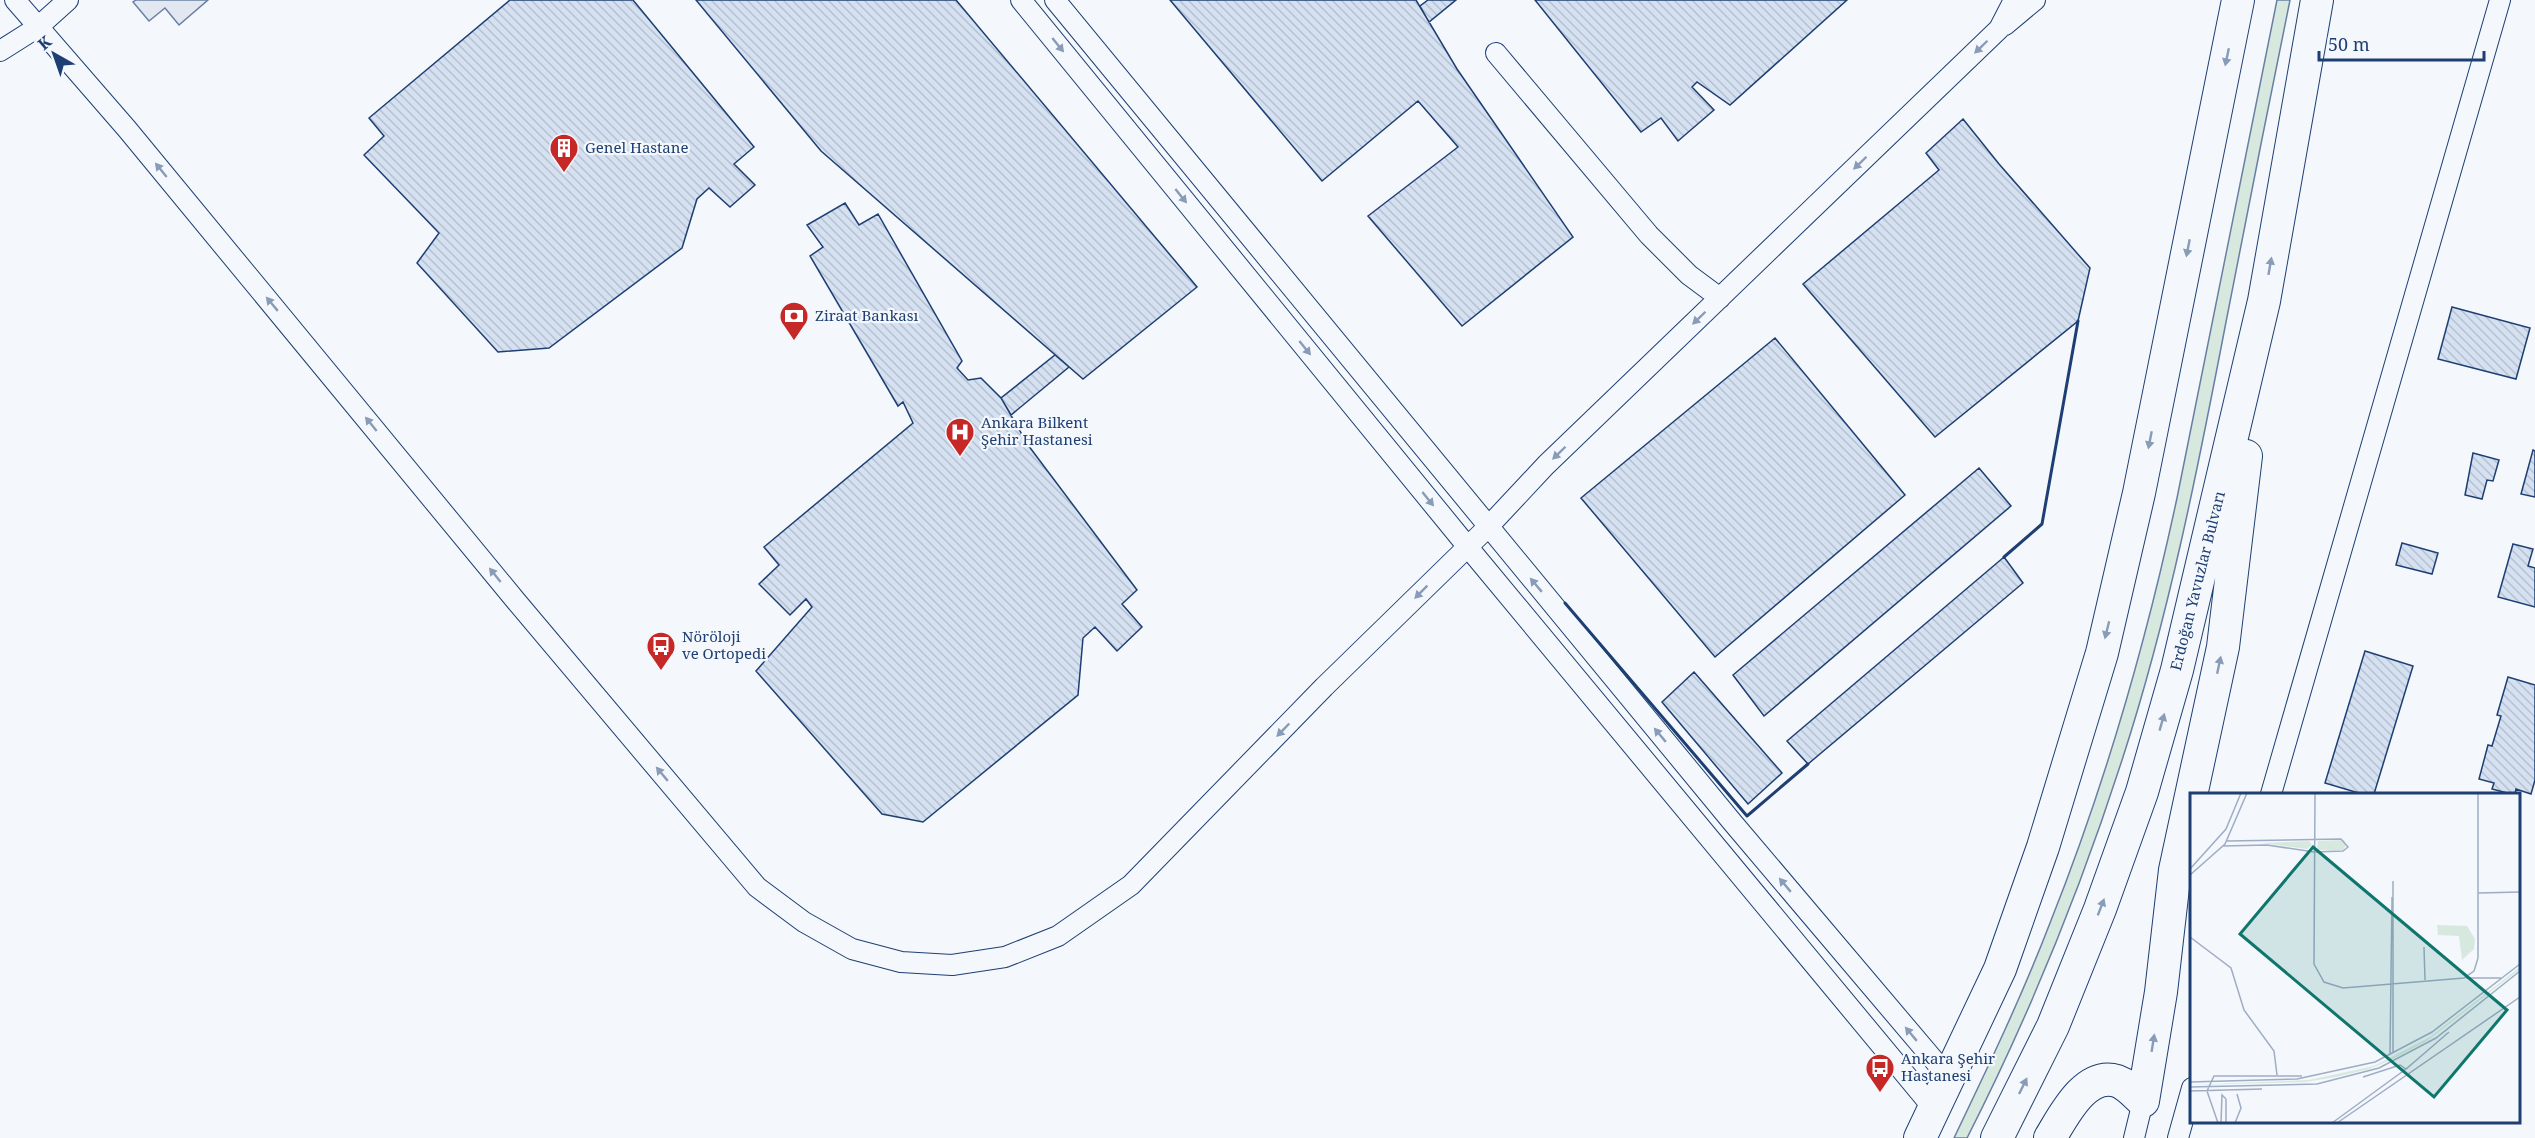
<svg xmlns="http://www.w3.org/2000/svg" width="2535" height="1138" font-family="'Noto Serif',serif">
  <style>
    .grass { fill: #d7e8df; stroke: #687fa3; stroke-width: 1.5 }
    .parking { fill: #e3e8f0; stroke: #687fa3; stroke-width: 1.5 }
    .building { fill: url(#building-back-hatch); stroke: #1d3f73; stroke-width: 1.5 }
    .lines { fill: none; stroke-linecap: round; stroke-linejoin: round }
    .street-casing { stroke: #1d3f73; stroke-width: 22 }
    .primary-casing { stroke: #1d3f73; stroke-width: 34 }
    .street { stroke: #f4f7fb; stroke-width: 20 }
    .primary { stroke: #f4f7fb; stroke-width: 32 }
    .wall { stroke: #1d3f73; stroke-width: 3 }
    .oneway { fill: #889bb7 }
    .labels { text-anchor: middle; stroke-width: 4.5; stroke-linejoin: round; paint-order: stroke }
    .poi-label { font-size: 15px; fill: #1d3f73; stroke: #f4f7fb; text-anchor: start }
    .street-label { font-size: 15px; fill: #1d3f73; stroke: #f4f7fb }
    .inset-road { fill: none; stroke: #9eadc5; stroke-width: 1.5 }
    .view { fill: #0f766e; fill-opacity: 0.15; stroke: #0f766e; stroke-width: 3 }
    .inset-edge { fill: none; stroke: #1d3f73; stroke-width: 3 }
  </style>
  <defs>
    <pattern id="building-back-hatch" width="6" height="6" patternUnits="userSpaceOnUse" patternTransform="scale(1.5)"><rect width="6" height="6" fill="#d5e0f0"/><path d="M-1 5l2 2M0 0l6 6M5-1l2 2" fill="none" stroke="#b6c1d1"/></pattern>
  </defs>
  <rect width="100%" height="100%" fill="#f4f7fb"/>
  <path class="grass" d="M 2277,0 L 2290,0 C 2268,107 2247,215 2226,322 C 2198,468 2169,615 2123,757 C 2081,888 2029,1016 1967,1138 L 1954,1138 C 1988,1067 2022,996 2050,923 C 2105,785 2146,643 2177,498 Z"/>
  <path class="parking" d="M 136,0 L 208,0 L 179,25 L 165,8 L 149,21 L 133,2 Z"/>
  <path class="building" d="M 510,0 L 633,0 L 754,147 L 734,164 L 755,185 L 730,207 L 709,188 L 697,199 L 682,248 L 549,348 L 498,352 L 417,263 L 439,233 L 364,155 L 384,136 L 369,118 Z
    M 696,0 L 956,0 L 1197,287 L 1083,379 L 821,151 Z
    M 1170,0 L 1416,0 L 1457,69 L 1573,237 L 1462,326 L 1368,216 L 1458,147 L 1418,101 L 1322,181 Z
    M 1428,0 L 1456,0 L 1429,22 L 1420,6 Z
    M 1535,0 L 1847,0 L 1730,105 L 1697,82 L 1692,87 L 1714,110 L 1678,141 L 1661,118 L 1641,132 Z
    M 1963,119 L 1999,164 L 2090,268 L 2078,321 L 1935,437 L 1803,284 L 1939,170 L 1926,153 Z
    M 845,203 L 859,225 L 878,214 L 962,361 L 957,368 L 968,380 L 981,378 L 1001,398 L 1028,445 L 1137,590 L 1122,604 L 1142,627 L 1117,651 L 1095,627 L 1083,638 L 1078,695 L 923,822 L 882,814 L 756,671 L 812,607 L 806,599 L 790,615 L 759,584 L 779,565 L 764,547 L 913,423 L 903,402 L 898,406 L 810,256 L 823,247 L 807,225 Z
    M 2452,307 L 2530,328 L 2516,379 L 2438,359 Z
    M 1775,338 L 1905,495 L 1715,657 L 1581,498 Z
    M 1055,355 L 1069,367 L 1011,415 L 1001,398 Z
    M 2533,450 L 2535,451 L 2535,497 L 2521,494 Z
    M 2473,453 L 2499,460 L 2493,481 L 2487,480 L 2482,499 L 2465,495 Z
    M 1979,468 L 2011,506 L 1764,716 L 1733,675 Z
    M 2402,543 L 2438,553 L 2432,574 L 2396,565 Z
    M 2513,544 L 2533,549 L 2528,566 L 2535,568 L 2535,607 L 2498,597 Z
    M 2004,557 L 2023,583 L 1808,764 L 1787,741 Z
    M 2365,651 L 2413,666 L 2374,794 L 2362,794 L 2325,783 Z
    M 1694,672 L 1782,773 L 1748,804 L 1662,702 Z
    M 2508,677 L 2535,685 L 2535,780 L 2531,794 L 2516,789 L 2515,794 L 2511,794 L 2492,789 L 2494,783 L 2479,779 L 2488,745 L 2492,746 L 2501,716 L 2497,715 Z"/>
  <g class="lines">
    <g class="street-casing">
      <path id="street" d="M 15,0 L 127,129 L 516,601 L 757,887 L 804,922 L 852,949 L 901,962 L 952,965 L 1005,957 L 1058,936 L 1131,885 L 1324,687 L 1488,527 L 1546,465 L 1999,29 L 2014,0
        M 1021,0 L 1467,546 L 1934,1109
        M 1055,0 L 1733,823 L 1949,1078
        M 2005,25 L 2035,0
        M 0,51 L 38,27 L 68,0
        M 1496,53 L 1649,235 L 1689,275 L 1720,298
        M 2271,794 L 2500,0
        M 2134,1138 L 2143,1101
        M 2178,1138 L 2192,1088"/>
    </g>
    <g class="primary-casing">
      <path id="primary" d="M 2143,1101 L 2161,992 L 2175,870 L 2223,647 L 2246,456
        M 1920,1138 L 2000,969 L 2043,847 L 2102,653 L 2139,493 L 2238,0
        M 1997,1138 L 2053,1026 L 2100,909 L 2142,792 L 2177,670 L 2264,301 L 2317,0
        M 2050,1138 C 2063,1117 2085,1071 2117,1081 C 2128,1085 2135,1094 2143,1101"/>
    </g>
    <use href="#street" class="street"/>
    <use href="#primary" class="primary"/>
    <path class="wall" d="M 2004,557 L 2042,524 L 2078,321
      M 1565,603 L 1747,816 L 1808,764"/>
  </g>
  <defs><path id="oneway-solid" d="M-6-.8H1V-3.2L6.5 0L1 3.2V.8H-6Z" transform="scale(1.5)"/></defs>
  <g class="oneway">
    <use href="#oneway-solid" transform="translate(1058 45) rotate(51)"/>
    <use href="#oneway-solid" transform="translate(1981 47) rotate(136)"/>
    <use href="#oneway-solid" transform="translate(2227 57) rotate(102)"/>
    <use href="#oneway-solid" transform="translate(1860 163) rotate(136)"/>
    <use href="#oneway-solid" transform="translate(161 170) rotate(-129)"/>
    <use href="#oneway-solid" transform="translate(1181 196) rotate(51)"/>
    <use href="#oneway-solid" transform="translate(2188 248) rotate(101)"/>
    <use href="#oneway-solid" transform="translate(2270 266) rotate(-80)"/>
    <use href="#oneway-solid" transform="translate(272 304) rotate(-130)"/>
    <use href="#oneway-solid" transform="translate(1699 318) rotate(136)"/>
    <use href="#oneway-solid" transform="translate(1305 348) rotate(51)"/>
    <use href="#oneway-solid" transform="translate(371 424) rotate(-129)"/>
    <use href="#oneway-solid" transform="translate(2150 440) rotate(101)"/>
    <use href="#oneway-solid" transform="translate(1559 453) rotate(136)"/>
    <use href="#oneway-solid" transform="translate(1428 499) rotate(51)"/>
    <use href="#oneway-solid" transform="translate(495 575) rotate(-129)"/>
    <use href="#oneway-solid" transform="translate(1536 585) rotate(-130)"/>
    <use href="#oneway-solid" transform="translate(1421 592) rotate(135)"/>
    <use href="#oneway-solid" transform="translate(2107 630) rotate(104)"/>
    <use href="#oneway-solid" transform="translate(2219 665) rotate(-78)"/>
    <use href="#oneway-solid" transform="translate(2162 722) rotate(-74)"/>
    <use href="#oneway-solid" transform="translate(1283 730) rotate(134)"/>
    <use href="#oneway-solid" transform="translate(1660 735) rotate(-130)"/>
    <use href="#oneway-solid" transform="translate(662 774) rotate(-130)"/>
    <use href="#oneway-solid" transform="translate(1785 885) rotate(-130)"/>
    <use href="#oneway-solid" transform="translate(2101 907) rotate(-69)"/>
    <use href="#oneway-solid" transform="translate(1911 1034) rotate(-130)"/>
    <use href="#oneway-solid" transform="translate(2153 1043) rotate(-81)"/>
    <use href="#oneway-solid" transform="translate(2023 1086) rotate(-64)"/>
  </g>
  <defs>
    <g id="building-pin" transform="scale(1.5)"><path d="M0 17L-7.5 6A9.5 9.5 0 1 1 7.5 6Z" fill="#c62828" stroke="#f4f7fb"/><path d="M-4-6H4V6H1V3H-1V6H-4ZM-2.5-4.3h1.7v1.8h-1.7ZM.8-4.3h1.7v1.8H.8ZM-2.5-1h1.7V.8h-1.7ZM.8-1h1.7V.8H.8Z" fill="#fff"/></g>
    <g id="bank-pin" transform="scale(1.5)"><path d="M0 17L-7.5 6A9.5 9.5 0 1 1 7.5 6Z" fill="#c62828" stroke="#f4f7fb"/><path d="M-6-4H6V4H-6ZM0-2.3a2.3 2.3 0 1 0 0 4.6a2.3 2.3 0 1 0 0-4.6Z" fill="#fff"/></g>
    <g id="hospital-pin" transform="scale(1.5)"><path d="M0 17L-7.5 6A9.5 9.5 0 1 1 7.5 6Z" fill="#c62828" stroke="#f4f7fb"/><path d="M-5-5h3v3.5h4V-5h3V5h-3V1.5h-4V5h-3Z" fill="#fff"/></g>
    <g id="bus-pin" transform="scale(1.5)"><path d="M0 17L-7.5 6A9.5 9.5 0 1 1 7.5 6Z" fill="#c62828" stroke="#f4f7fb"/><path d="M-5-6H5V4H4V6H2V4H-2V6H-4V4H-5ZM-3.5-4V0h7V-4ZM-3.5 1.2v1.5H-2V1.2ZM2 1.2v1.5H3.5V1.2Z" fill="#fff"/></g>
  </defs>
  <g fill-rule="evenodd">
    <use href="#building-pin" x="564" y="148"/>
    <use href="#bank-pin" x="794" y="316"/>
    <use href="#hospital-pin" x="960" y="432"/>
    <use href="#bus-pin" x="661" y="646"/>
    <use href="#bus-pin" x="1880" y="1068"/>
  </g>
  <g class="labels">
    <g class="poi-label">
      <text x="585" y="153">Genel Hastane</text>
      <text x="815" y="321">Ziraat Bankası</text>
      <text x="981" y="428">Ankara Bilkent<tspan x="981" dy="17">Şehir Hastanesi</tspan></text>
      <text x="682" y="642">Nöröloji<tspan x="682" dy="17">ve Ortopedi</tspan></text>
      <text x="1901" y="1064">Ankara Şehir<tspan x="1901" dy="17">Hastanesi</tspan></text>
    </g>
    <g class="street-label">
      <text transform="translate(2198 581) rotate(-76)" y="5">Erdoğan Yavuzlar Bulvarı</text>
    </g>
  </g>
  <g transform="translate(2190 793)">
    <rect width="330" height="330" fill="#f4f7fb"/>
    <path d="M 247,132 L 277,133 L 285,146 L 284,156 L 272,167 L 269,143 L 248,142 ZM 330,174 L 330,176 L 237,248 L 203,266 L 179,276 L 146,284 L 115,289 L 0,292 L 119,287 L 184,273 L 240,244 Z" fill="#d7e8df"/>
    <path d="M 154,47 L 156,52 L 153,57 L 127,57 L 128,48 ZM 119,48 L 122,52 L 117,56 L 72,50 Z" fill="#d7e8df"/>
    <path class="inset-road" d="M 125,0 L 124,171 L 134,189 L 153,195 L 274,185 L 284,178 L 288,165 L 288,0M 33,53 L 77,52 L 124,59 L 153,58 L 158,54 L 151,46 L 37,48M 0,76 L 36,36 L 51,0M 0,82 L 35,51 L 57,0M 203,88 L 203,260M 288,100 L 330,99M 0,144 L 41,175 L 54,217 L 84,258 L 87,282M 234,154 L 235,187M 276,185 L 311,185M 200,261 L 202,104M 173,284 L 210,272 L 216,276 L 259,239M 0,289 L 107,286 L 185,269 L 242,239 L 330,171M 0,294 L 127,291 L 189,275 L 246,245 L 330,178M 0,298 L 72,296M 28,330 L 17,298 L 24,283 L 112,283M 31,330 L 32,302 L 36,306M 36,330 L 36,306M 45,330 L 51,315 L 47,301M 142,330 L 216,276M 147,330 L 330,204"/>
    <path class="view" d="M 123,54 L 317,217 L 244,304 L 50,141 Z"/>
    <rect width="330" height="330" class="inset-edge"/>
  </g>
  <g transform="translate(54 54) rotate(320)" stroke="#f4f7fb" stroke-width="4.5" paint-order="stroke">
  <path d="M0-4.5L10 22L0 15L-10 22Z" fill="#1d3f73"/>
  <text y="-9" font-size="16" font-weight="bold" text-anchor="middle" fill="#1d3f73">K</text>
  </g>
  <path d="M2319 51v9h165v-9" fill="none" stroke="#1d3f73" stroke-width="3"/>
  <text x="2328" y="51" font-size="18" fill="#1d3f73" stroke="#f4f7fb" stroke-width="4.5" paint-order="stroke">50 m</text>
</svg>
